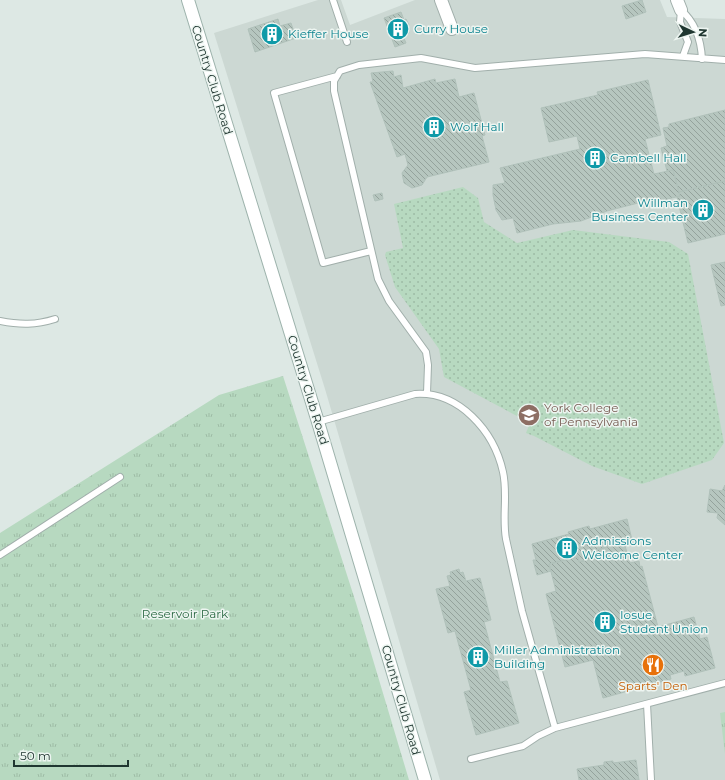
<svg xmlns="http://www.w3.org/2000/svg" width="725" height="780" font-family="Montserrat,sans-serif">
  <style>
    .built { fill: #ccd8d3 }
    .grass { fill: url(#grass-dots) }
    .park { fill: url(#park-tufts) }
    .building { fill: url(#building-back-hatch); stroke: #b0c1ba }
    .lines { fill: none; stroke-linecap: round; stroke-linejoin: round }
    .lane-casing { stroke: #a1afab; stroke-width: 8 }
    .street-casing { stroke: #a1afab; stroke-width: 14 }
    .secondary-casing { stroke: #9db3ac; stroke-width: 14 }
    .lane { stroke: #fff; stroke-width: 6 }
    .street { stroke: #fff; stroke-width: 12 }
    .secondary { stroke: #fff; stroke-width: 12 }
    .labels { text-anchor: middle; stroke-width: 3; stroke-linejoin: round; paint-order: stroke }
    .culture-label { font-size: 12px; fill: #0d838f; stroke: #edf5f1; text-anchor: start }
    .street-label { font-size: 12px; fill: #203731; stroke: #edf5f1 }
    .education-label { font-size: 12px; fill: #785e54; stroke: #edf5f1; text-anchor: start }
    .park-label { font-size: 12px; fill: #2d6b45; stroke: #edf5f1 }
    .food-label { font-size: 12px; fill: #c56008; stroke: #edf5f1 }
  </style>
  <defs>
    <pattern id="grass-dots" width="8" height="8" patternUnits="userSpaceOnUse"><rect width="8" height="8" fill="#b7d9c0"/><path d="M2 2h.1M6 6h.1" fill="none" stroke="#9dbba5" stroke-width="1.8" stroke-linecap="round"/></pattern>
    <pattern id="park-tufts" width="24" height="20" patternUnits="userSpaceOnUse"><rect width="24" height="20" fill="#b7d9c0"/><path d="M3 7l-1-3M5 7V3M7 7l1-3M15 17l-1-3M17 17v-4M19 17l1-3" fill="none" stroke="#9dbba5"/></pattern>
    <pattern id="building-back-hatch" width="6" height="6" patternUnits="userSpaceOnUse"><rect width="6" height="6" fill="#b6c6bf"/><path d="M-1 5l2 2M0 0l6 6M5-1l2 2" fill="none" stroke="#94a29c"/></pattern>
  </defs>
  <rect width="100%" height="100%" fill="#dde8e4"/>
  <path class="built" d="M 318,0 L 341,0 L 350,25 L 415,0 L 660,0 L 667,17 L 725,19 L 725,780 L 440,780 L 325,389 L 214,33 Z"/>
  <path class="grass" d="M 463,187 L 478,198 L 484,222 L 517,243 L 573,230 L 669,242 L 688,254 L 724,443 L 712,460 L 642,484 L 592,466 L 534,436 L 526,433 L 530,423 L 444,377 L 439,349 L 395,287 L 385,255 L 386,252 L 403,248 L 394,204 Z"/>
  <path class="park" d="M 283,376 L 356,603 L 409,780 L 0,780 L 0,533 L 219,395 Z
    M 725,712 L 725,754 L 720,713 Z"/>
  <path class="building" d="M 642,0 L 646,12 L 626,19 L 622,6 Z
    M 401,12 L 404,20 L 406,19 L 409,25 L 406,26 L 409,33 L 403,36 L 406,43 L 395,47 L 384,18 Z
    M 278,19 L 280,26 L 291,23 L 296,38 L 255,52 L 248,29 Z
    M 393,71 L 394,77 L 401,75 L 403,88 L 435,79 L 436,83 L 455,79 L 459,97 L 474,93 L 485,135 L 482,136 L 489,162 L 427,177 L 422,185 L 412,188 L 404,183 L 402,173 L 408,165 L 405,154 L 397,157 L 370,82 L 373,82 L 371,73 Z
    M 648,80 L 661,135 L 645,139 L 654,174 L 673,170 L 680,196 L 643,205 L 642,202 L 607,211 L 581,221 L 553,224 L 517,233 L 513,218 L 502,220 L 496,210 L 493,195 L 493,185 L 505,183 L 500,168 L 580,149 L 577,136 L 549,142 L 541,108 L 598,95 L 597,92 Z
    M 725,110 L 725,181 L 679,192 L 673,170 L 667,171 L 661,148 L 667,146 L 663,128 L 669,127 L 669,124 Z
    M 725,181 L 725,234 L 688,243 L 681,214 L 677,197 L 680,196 L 679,192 Z
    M 382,193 L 383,199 L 375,201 L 373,195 Z
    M 725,262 L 725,305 L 721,306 L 711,265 Z
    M 725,485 L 725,525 L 717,518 L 718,513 L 707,512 L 710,489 L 722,491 Z
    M 627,519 L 633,544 L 625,546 L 624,542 L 593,551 L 595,558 L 579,562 L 578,557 L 549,564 L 551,571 L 537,575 L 533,560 L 536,560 L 532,544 L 569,534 L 568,532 L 589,526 L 590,529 Z
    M 624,542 L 630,563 L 639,561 L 640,567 L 642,566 L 658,627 L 694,617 L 700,639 L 707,637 L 715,668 L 685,676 L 684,671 L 670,675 L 671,679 L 603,698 L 593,660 L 565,667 L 546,594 L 556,591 L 549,564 L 578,557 L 579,562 L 595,558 L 593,551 Z
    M 459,569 L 460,573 L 463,572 L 466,581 L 480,578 L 491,620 L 484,622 L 500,682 L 507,681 L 519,723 L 476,735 L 464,692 L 471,690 L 455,631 L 448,633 L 436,589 L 450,586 L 447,576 L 451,575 L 450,572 Z
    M 636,760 L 639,780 L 579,780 L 577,769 L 604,765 L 604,762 L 613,761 L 613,763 Z"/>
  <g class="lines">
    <g class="lane-casing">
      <path id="lane" d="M 333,0 L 347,42
        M 681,10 C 695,22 701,40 702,59
        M 681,10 L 680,22 L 688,42 L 683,56
        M 337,76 L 274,93 L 323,263 L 371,251
        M 0,321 C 20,325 36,325 55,319
        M 427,393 L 428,365 L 426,352 L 389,301 L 378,279 L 334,91 L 334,81 L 340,71 L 359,65 L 421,58 L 475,68 L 645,54 L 725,60
        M 318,422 L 415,394 C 459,391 494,431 503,472 C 508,494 502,517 506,539 L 522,611 L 555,728
        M 0,555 L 120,477
        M 647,704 L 651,780
        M 471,759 L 523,746 L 538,736 L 555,728 L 725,683"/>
    </g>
    <g class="street-casing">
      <path id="street" d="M 441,0 L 452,29
        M 677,0 L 681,10"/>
    </g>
    <g class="secondary-casing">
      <path id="secondary" d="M 188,0 L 318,422 L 425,780"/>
    </g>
    <use href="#lane" class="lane"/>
    <use href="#street" class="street"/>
    <use href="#secondary" class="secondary"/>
  </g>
  <defs>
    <g id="building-disc" transform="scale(1.15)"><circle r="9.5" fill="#0f9aa8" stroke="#edf5f1"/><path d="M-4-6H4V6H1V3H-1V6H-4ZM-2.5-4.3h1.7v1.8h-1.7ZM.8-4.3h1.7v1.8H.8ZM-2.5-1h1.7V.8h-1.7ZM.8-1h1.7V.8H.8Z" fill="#fff"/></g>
    <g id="university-disc" transform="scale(1.15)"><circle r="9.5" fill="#8d6e63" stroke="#edf5f1"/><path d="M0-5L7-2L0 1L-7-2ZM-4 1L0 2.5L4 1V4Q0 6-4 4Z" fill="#fff"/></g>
    <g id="restaurant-disc" transform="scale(1.15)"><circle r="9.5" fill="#e8710a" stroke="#edf5f1"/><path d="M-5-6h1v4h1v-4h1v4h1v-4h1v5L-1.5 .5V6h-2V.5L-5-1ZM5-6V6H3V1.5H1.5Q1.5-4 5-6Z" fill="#fff"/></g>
  </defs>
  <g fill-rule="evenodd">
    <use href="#building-disc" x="398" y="29"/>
    <use href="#building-disc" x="272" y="34"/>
    <use href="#building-disc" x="434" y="127"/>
    <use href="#building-disc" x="595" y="158"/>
    <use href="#building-disc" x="703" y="210"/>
    <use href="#university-disc" x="529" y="415"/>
    <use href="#building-disc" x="567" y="548"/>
    <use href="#building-disc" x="605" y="622"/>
    <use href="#building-disc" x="478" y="657"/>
    <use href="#restaurant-disc" x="653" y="665"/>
  </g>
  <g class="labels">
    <g class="culture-label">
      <text x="414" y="33">Curry House</text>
      <text x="288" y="38">Kieffer House</text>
      <text x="450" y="131">Wolf Hall</text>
      <text x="610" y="162">Cambell Hall</text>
      <text x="688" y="207" text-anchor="end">Willman<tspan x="688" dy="14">Business Center</tspan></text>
      <text x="582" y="545">Admissions<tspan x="582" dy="14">Welcome Center</tspan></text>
      <text x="620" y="619">Iosue<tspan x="620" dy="14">Student Union</tspan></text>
      <text x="494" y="654">Miller Administration<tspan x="494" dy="14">Building</tspan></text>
    </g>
    <g class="street-label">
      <text transform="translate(212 80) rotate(73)" y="4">Country Club Road</text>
      <text transform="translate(308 390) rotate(73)" y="4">Country Club Road</text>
      <text transform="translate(401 700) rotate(74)" y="4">Country Club Road</text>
    </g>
    <g class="education-label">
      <text x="544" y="412">York College<tspan x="544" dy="14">of Pennsylvania</tspan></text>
    </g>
    <g class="park-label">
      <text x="185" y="618">Reservoir Park</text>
    </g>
    <g class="food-label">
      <text x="653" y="690">Sparts' Den</text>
    </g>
  </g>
  <g transform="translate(693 32) rotate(94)" stroke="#edf5f1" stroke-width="3" paint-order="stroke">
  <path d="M0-3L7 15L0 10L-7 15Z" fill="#203731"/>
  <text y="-6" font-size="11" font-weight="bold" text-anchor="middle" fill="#203731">N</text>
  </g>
  <path d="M14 760v6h114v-6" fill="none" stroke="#203731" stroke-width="2"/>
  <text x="20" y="760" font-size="12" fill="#203731" stroke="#edf5f1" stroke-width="3" paint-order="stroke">50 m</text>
</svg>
